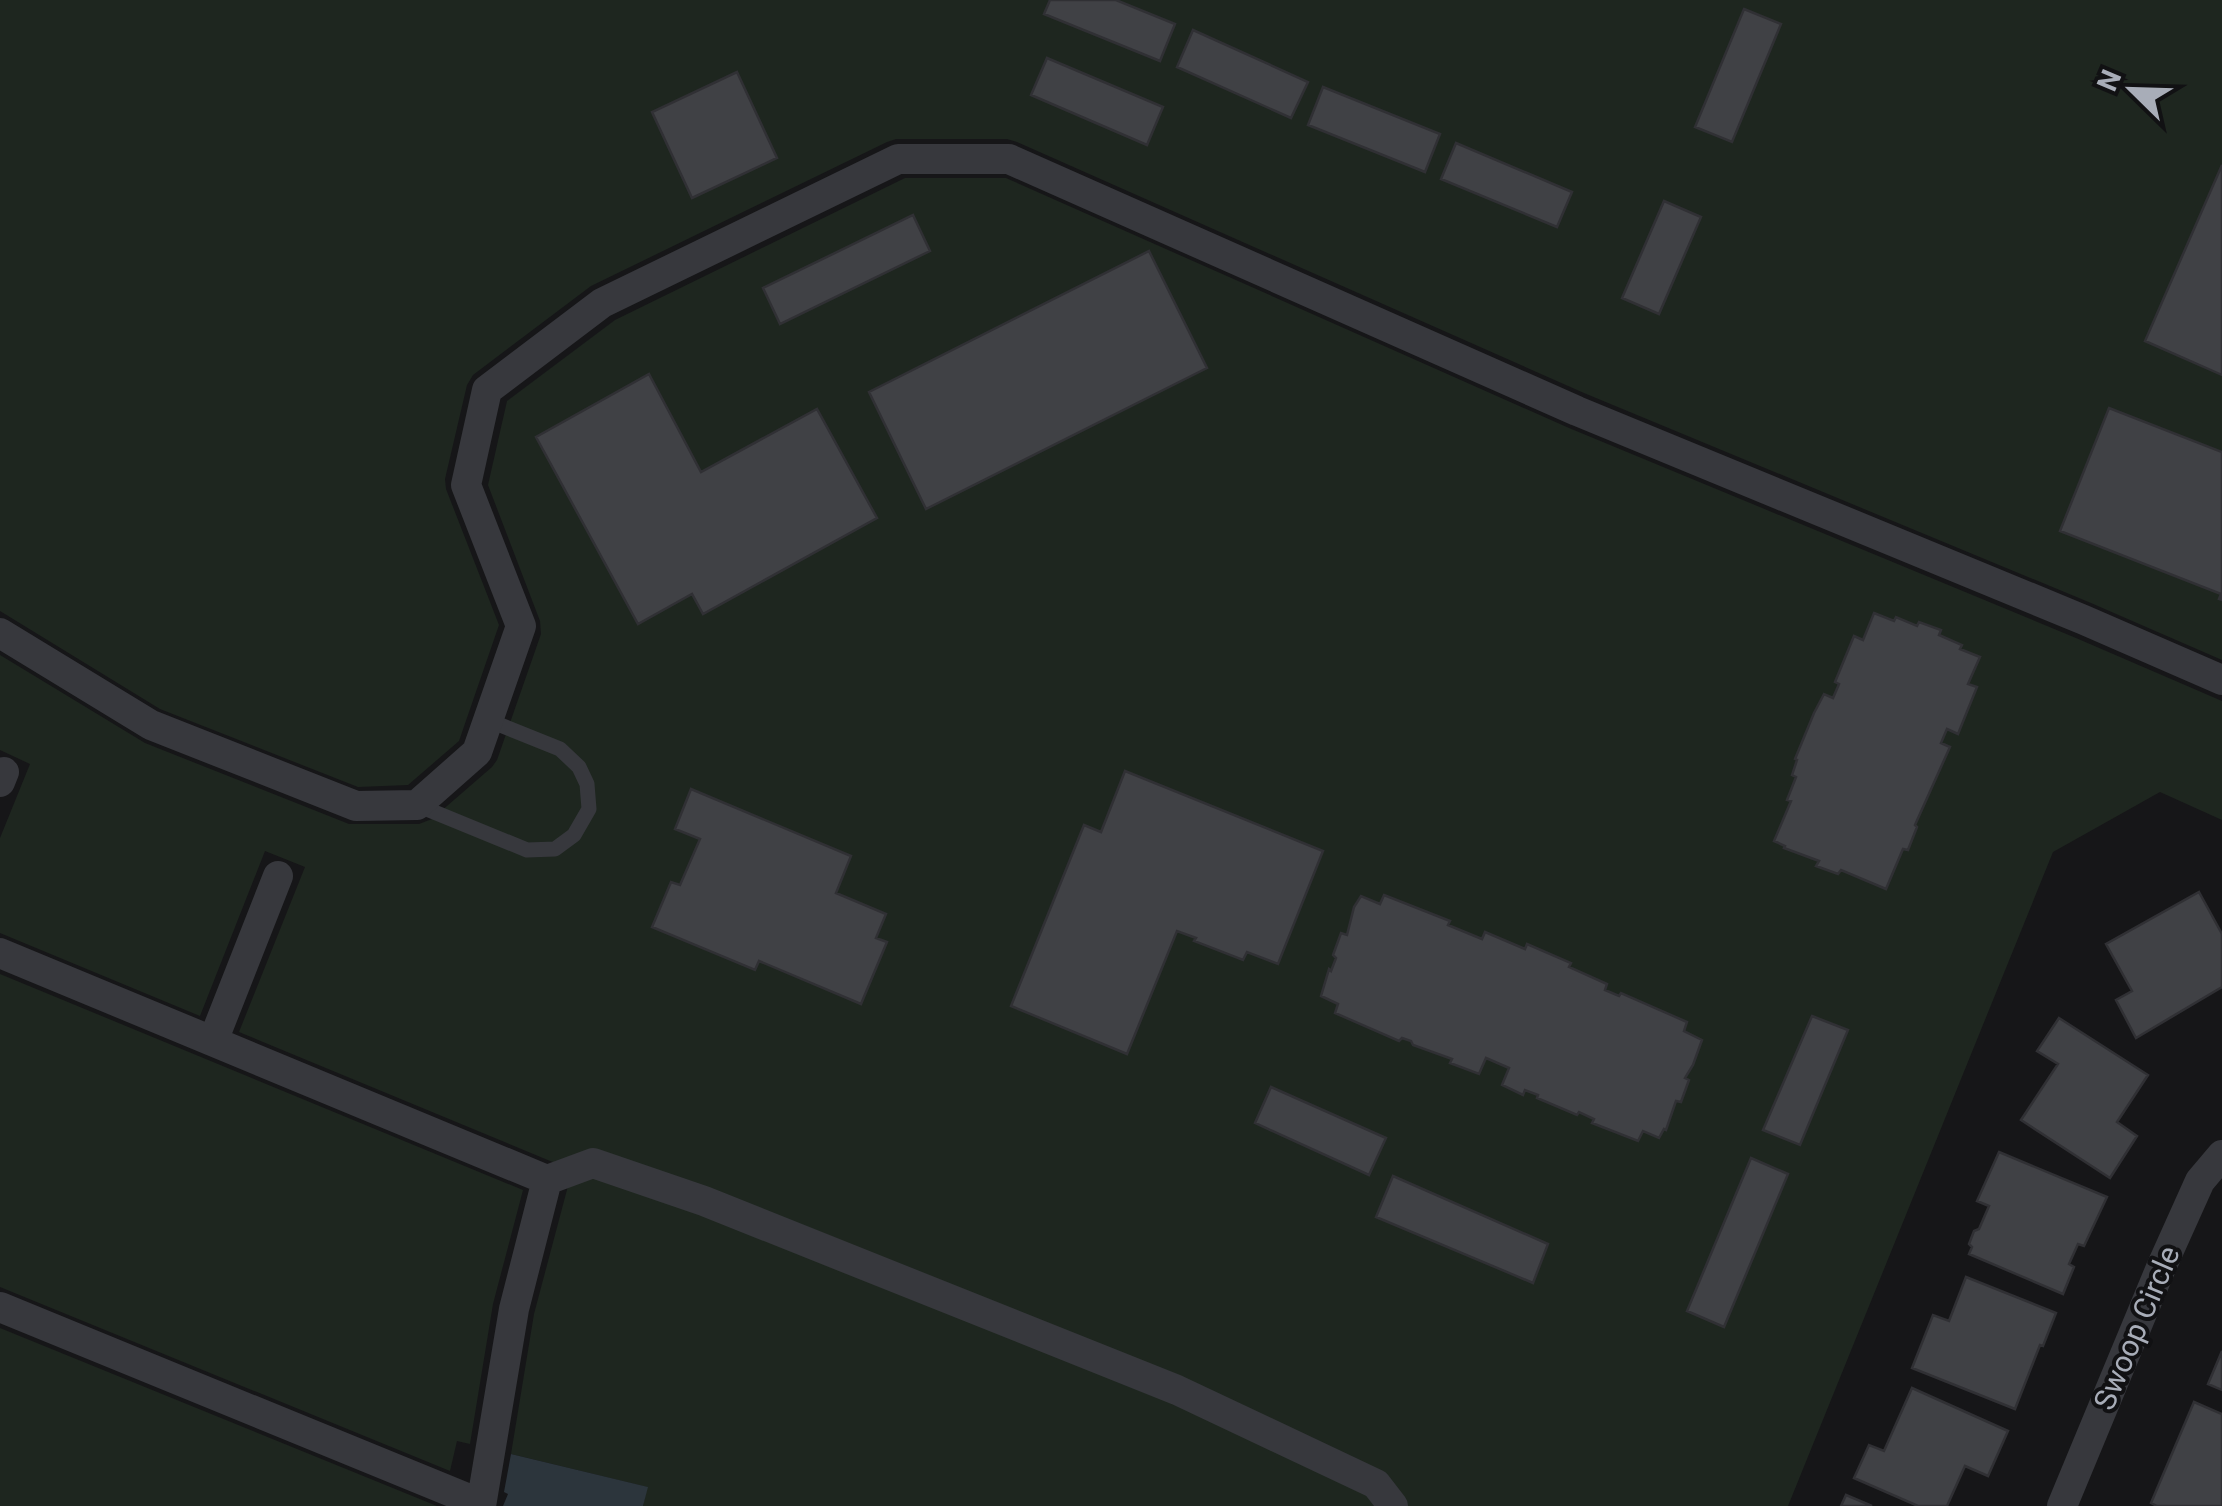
<svg xmlns="http://www.w3.org/2000/svg" width="2222" height="1506" font-family="Roboto,sans-serif">
  <style>
    .green { fill: #1e261f }
    .water { fill: #2c353c }
    .building { fill: #404145; stroke: #303034; stroke-width: 2.5 }
    .lines { fill: none; stroke-linecap: round; stroke-linejoin: round }
    .service { stroke: #37383d; stroke-width: 15 }
    .minor { stroke: #37383d; stroke-width: 30 }
    .labels { text-anchor: middle; stroke-width: 8; stroke-linejoin: round; paint-order: stroke }
    .street-label { font-size: 30px; fill: #a8adb8; stroke: #111113 }
  </style>
  <rect width="100%" height="100%" fill="#161618"/>
  <path class="green" d="M 0,0 L 2222,0 L 2222,660 L 2091,603 L 1584,393 L 1017,142 L 1007,139 L 896,139 L 887,142 L 591,286 L 473,375 L 467,385 L 445,479 L 446,489 L 499,625 L 459,741 L 408,785 L 358,787 L 160,709 L 0,611 Z
    M 905,178 L 1006,178 L 1569,428 L 2076,638 L 2222,701 L 2222,820 L 2160,792 L 2053,852 L 1788,1506 L 643,1506 L 647,1487 L 511,1454 L 534,1314 L 568,1186 L 555,1163 L 239,1032 L 305,867 L 265,851 L 200,1016 L 0,933 L 0,838 L 30,764 L 0,750 L 0,655 L 145,743 L 349,824 L 419,824 L 432,819 L 492,767 L 497,760 L 541,634 L 540,621 L 488,485 L 507,401 L 615,320 Z
    M 0,974 L 523,1190 L 493,1304 L 470,1444 L 457,1441 L 450,1471 L 0,1287 Z
    M 0,1328 L 437,1506 L 0,1506 Z"/>
  <path class="water" d="M 511,1454 L 648,1487 L 643,1506 L 503,1506 L 508,1494 L 504,1492 Z"/>
  <path class="building" d="M 1050,0 L 1116,0 L 1175,24 L 1160,61 L 1044,14 Z
    M 1744,9 L 1781,24 L 1732,142 L 1695,127 Z
    M 1193,30 L 1308,82 L 1291,118 L 1177,67 Z
    M 1047,58 L 1163,107 L 1147,145 L 1031,95 Z
    M 737,72 L 777,158 L 692,198 L 652,112 Z
    M 1323,87 L 1440,134 L 1425,172 L 1308,125 Z
    M 1456,143 L 1572,192 L 1557,227 L 1441,179 Z
    M 2222,165 L 2222,375 L 2145,341 Z
    M 1664,201 L 1701,217 L 1659,314 L 1622,298 Z
    M 913,215 L 930,251 L 780,324 L 763,288 Z
    M 1149,251 L 1207,368 L 926,509 L 869,392 Z
    M 649,374 L 701,472 L 817,409 L 877,518 L 703,614 L 692,594 L 638,624 L 536,437 Z
    M 2109,408 L 2222,452 L 2222,600 L 2219,599 L 2221,594 L 2060,531 Z
    M 1874,613 L 1894,621 L 1896,617 L 1917,626 L 1919,622 L 1941,630 L 1939,635 L 1962,645 L 1960,649 L 1980,657 L 1968,684 L 1977,687 L 1958,734 L 1947,729 L 1941,743 L 1950,747 L 1915,825 L 1917,827 L 1908,850 L 1903,849 L 1886,889 L 1841,870 L 1838,874 L 1816,866 L 1819,861 L 1784,848 L 1785,846 L 1774,841 L 1791,801 L 1787,800 L 1796,777 L 1792,775 L 1797,760 L 1795,759 L 1814,713 L 1824,694 L 1833,698 L 1839,684 L 1835,682 L 1854,636 L 1863,640 Z
    M 1125,771 L 1323,851 L 1278,964 L 1247,952 L 1243,960 L 1194,941 L 1196,938 L 1177,931 L 1127,1054 L 1011,1006 L 1084,825 L 1101,832 Z
    M 691,789 L 851,856 L 836,893 L 886,914 L 876,938 L 887,942 L 861,1004 L 759,961 L 755,970 L 652,927 L 671,882 L 680,885 L 700,839 L 675,829 Z
    M 2199,892 L 2222,934 L 2222,987 L 2136,1038 L 2116,1000 L 2132,991 L 2106,944 Z
    M 1384,895 L 1450,921 L 1448,925 L 1482,939 L 1485,932 L 1525,949 L 1527,944 L 1571,963 L 1569,967 L 1607,984 L 1605,990 L 1619,996 L 1621,993 L 1687,1022 L 1684,1031 L 1702,1040 L 1693,1065 L 1685,1078 L 1689,1080 L 1681,1102 L 1676,1101 L 1666,1130 L 1664,1129 L 1659,1138 L 1643,1131 L 1638,1141 L 1592,1123 L 1594,1119 L 1579,1112 L 1577,1115 L 1537,1098 L 1538,1095 L 1525,1090 L 1523,1095 L 1502,1085 L 1509,1068 L 1486,1058 L 1479,1074 L 1450,1063 L 1452,1059 L 1413,1045 L 1411,1041 L 1402,1038 L 1399,1041 L 1335,1013 L 1338,1004 L 1321,996 L 1329,969 L 1331,971 L 1336,958 L 1333,955 L 1341,933 L 1347,935 L 1354,907 L 1361,896 L 1380,904 Z
    M 1812,1016 L 1848,1030 L 1800,1145 L 1763,1130 Z
    M 2059,1018 L 2148,1075 L 2117,1122 L 2137,1136 L 2110,1178 L 2021,1120 L 2058,1064 L 2037,1051 Z
    M 1271,1087 L 1386,1138 L 1369,1175 L 1255,1123 Z
    M 1999,1152 L 2107,1197 L 2084,1246 L 2078,1244 L 2069,1264 L 2074,1267 L 2063,1294 L 1969,1254 L 1972,1247 L 1969,1244 L 1974,1231 L 1979,1229 L 1989,1206 L 1977,1201 Z
    M 1751,1158 L 1788,1174 L 1724,1327 L 1687,1311 Z
    M 1393,1176 L 1548,1244 L 1533,1283 L 1376,1217 Z
    M 1966,1277 L 2056,1313 L 2043,1346 L 2040,1345 L 2015,1409 L 1912,1368 L 1933,1315 L 1949,1321 Z
    M 2222,1351 L 2222,1390 L 2208,1384 Z
    M 1912,1388 L 2008,1431 L 1988,1476 L 1965,1466 L 1947,1506 L 1918,1506 L 1854,1478 L 1869,1445 L 1884,1451 Z
    M 2194,1402 L 2222,1414 L 2222,1506 L 2157,1506 L 2151,1503 Z
    M 1846,1495 L 1872,1506 L 1841,1506 Z"/>
  <g class="lines">
    <path class="service" d="M 417,805 L 527,850 L 555,849 L 574,835 L 589,809 L 587,784 L 579,767 L 560,749 L 488,720"/>
    <path class="minor" d="M 0,633 L 151,725 L 356,806 L 417,805 L 477,752 L 521,626 L 466,485 L 487,390 L 602,303 L 898,159 L 1009,159 L 1577,411 L 2084,620 L 2222,680
      M 0,782 L 4,772
      M 0,953 L 547,1180 L 514,1309 L 481,1506
      M 213,1041 L 278,876
      M 547,1180 L 593,1163 L 704,1201 L 1177,1390 L 1376,1484 L 1393,1506
      M 0,1307 L 481,1504
      M 2062,1506 L 2160,1270 L 2200,1181 L 2222,1155"/>
  </g>
  <g class="labels">
    <g class="street-label">
      <text transform="translate(2137 1328) rotate(-67)" y="10">Swoop Circle</text>
    </g>
  </g>
  <g transform="translate(2132 90) rotate(293)" stroke="#111113" stroke-width="8" paint-order="stroke">
  <path d="M0-8L18 38L0 25L-18 38Z" fill="#a8adb8"/>
  <text y="-15" font-size="28" font-weight="bold" text-anchor="middle" fill="#a8adb8">N</text>
  </g>
</svg>
